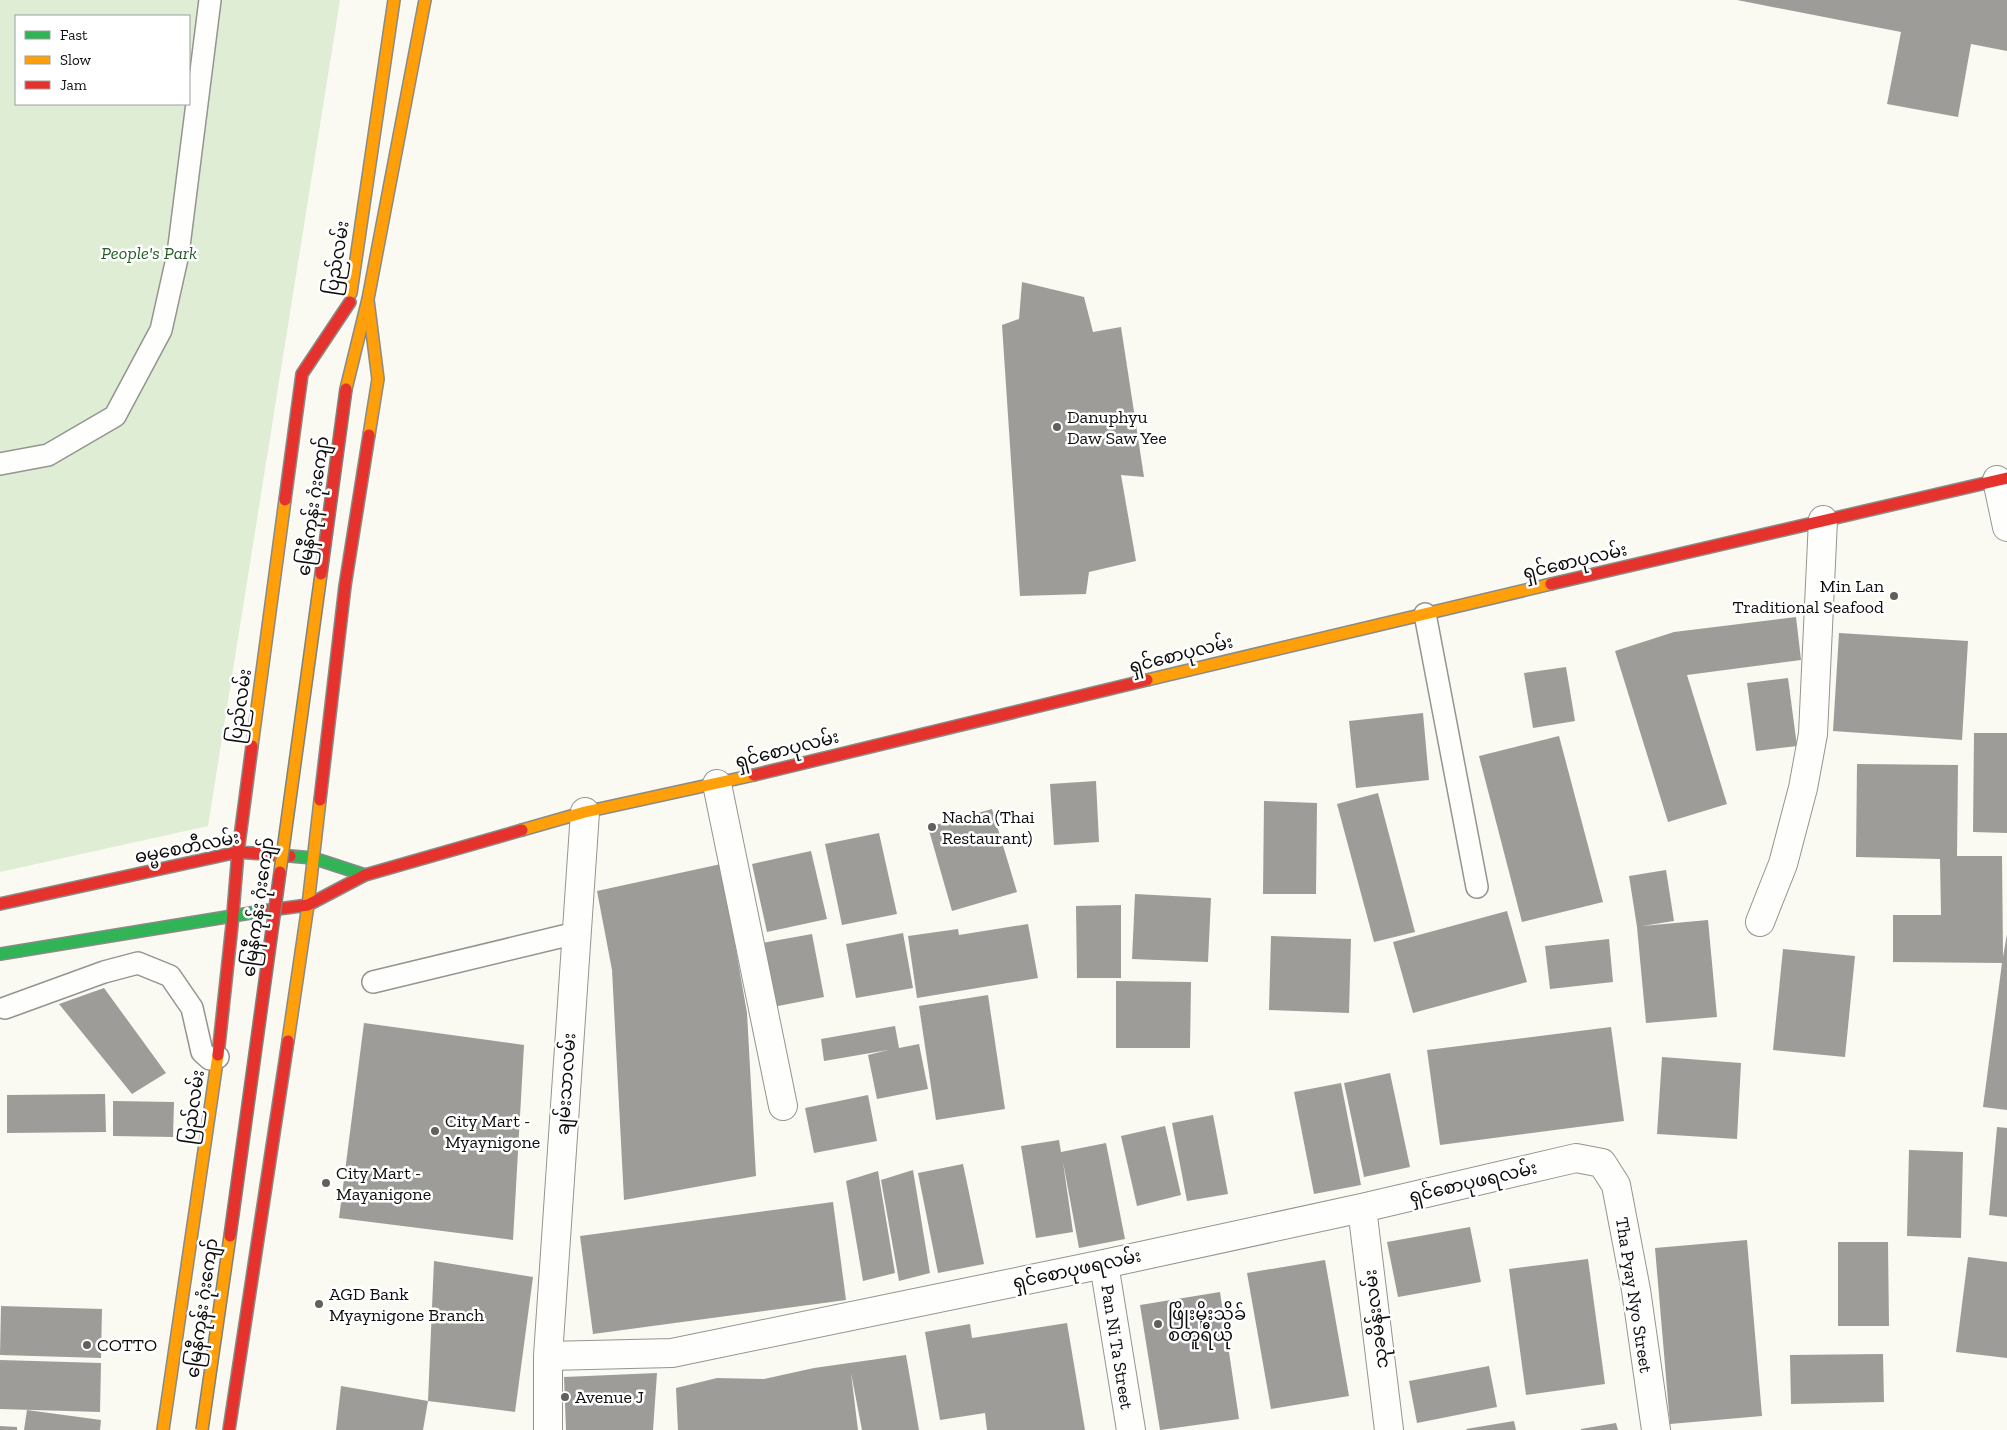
<svg xmlns="http://www.w3.org/2000/svg" width="2007" height="1430" font-family="'Zilla Slab','Noto Sans Myanmar',serif">
  <style>
    .green { fill: #deedd4; fill-rule: evenodd }
    .building { fill: #9d9c98 }
    .lines { fill: none; stroke-linecap: round; stroke-linejoin: round }
    .lane-casing { stroke: #949490; stroke-width: 24 }
    .street-casing { stroke: #949490; stroke-width: 30 }
    .fast-casing { stroke: #8a8a87; stroke-width: 14 }
    .slow-casing { stroke: #8a8a87; stroke-width: 14 }
    .jam-casing { stroke: #8a8a87; stroke-width: 14 }
    .lane { stroke: #fefefd; stroke-width: 21 }
    .street { stroke: #fefefd; stroke-width: 28 }
    .fast { stroke: #30b455; stroke-width: 11 }
    .slow { stroke: #ff9f0a; stroke-width: 11 }
    .jam { stroke: #e5322d; stroke-width: 11 }
    .slow-bridge-casing { stroke: #81817d; stroke-width: 14; stroke-linecap: butt }
    .jam-bridge-casing { stroke: #81817d; stroke-width: 14; stroke-linecap: butt }
    .slow-bridge { stroke: #ff9f0a; stroke-width: 11 }
    .jam-bridge { stroke: #e5322d; stroke-width: 11 }
    .poi-dot { fill: #60605d; stroke: #fff; stroke-width: 2 }
    .labels { text-anchor: middle; stroke-width: 5; stroke-linejoin: round; paint-order: stroke }
    .park-label { font-size: 18px; font-style: italic; fill: #255c26; stroke: #fff }
    .street-label { font-size: 18px; fill: #0d0d0d; stroke: #fff }
    .poi-label { font-size: 18px; fill: #0d0d0d; stroke: #fff; text-anchor: start }
  </style>
  <rect width="100%" height="100%" fill="#fafaf2"/>
  <path class="green" d="M 0,0 L 340,0 L 208,826 L 0,872 ZM 16,16 L 189,16 L 189,104 L 16,104 Z"/>
  <path class="building" d="M 1737,0 L 2007,0 L 2007,51 L 1971,44 L 1958,117 L 1887,104 L 1901,32 Z
    M 1022,282 L 1084,297 L 1093,332 L 1121,327 L 1144,477 L 1121,475 L 1136,561 L 1089,572 L 1086,594 L 1020,596 L 1002,325 L 1019,319 Z
    M 1796,617 L 1801,660 L 1687,675 L 1727,804 L 1668,822 L 1615,651 L 1674,632 Z
    M 1839,633 L 1968,641 L 1962,740 L 1833,731 Z
    M 1566,667 L 1575,721 L 1533,728 L 1524,673 Z
    M 1788,678 L 1797,746 L 1756,751 L 1747,683 Z
    M 1423,713 L 1429,780 L 1356,788 L 1349,721 Z
    M 1974,733 L 2007,733 L 2007,833 L 1973,832 Z
    M 1559,736 L 1603,902 L 1522,922 L 1479,756 Z
    M 1857,764 L 1958,765 L 1957,856 L 2002,856 L 2003,957 L 2007,934 L 2007,1110 L 1983,1107 L 2002,963 L 1893,962 L 1893,915 L 1941,915 L 1940,859 L 1856,857 Z
    M 1096,781 L 1099,842 L 1054,845 L 1050,784 Z
    M 1378,793 L 1415,932 L 1374,942 L 1337,804 Z
    M 1264,801 L 1317,803 L 1316,894 L 1263,894 Z
    M 992,809 L 1017,892 L 952,911 L 928,827 Z
    M 879,833 L 897,914 L 842,925 L 825,844 Z
    M 811,851 L 827,919 L 767,932 L 752,864 Z
    M 721,864 L 747,1013 L 756,1176 L 624,1200 L 612,970 L 597,891 Z
    M 1666,870 L 1674,921 L 1642,926 L 1708,920 L 1717,1017 L 1646,1023 L 1637,927 L 1629,876 Z
    M 1135,894 L 1211,898 L 1208,962 L 1132,959 Z
    M 1121,905 L 1121,978 L 1077,978 L 1076,906 Z
    M 1507,911 L 1527,982 L 1413,1013 L 1393,942 Z
    M 1028,924 L 1038,978 L 917,998 L 908,936 L 958,929 L 959,935 Z
    M 903,933 L 913,988 L 856,998 L 846,944 Z
    M 812,934 L 824,997 L 773,1007 L 762,943 Z
    M 1271,936 L 1351,939 L 1349,1013 L 1269,1010 Z
    M 1609,939 L 1613,982 L 1550,989 L 1545,946 Z
    M 1783,949 L 1855,956 L 1845,1057 L 1773,1050 Z
    M 1116,981 L 1191,982 L 1190,1048 L 1116,1048 Z
    M 104,988 L 166,1073 L 132,1094 L 59,1004 Z
    M 988,995 L 1005,1109 L 936,1120 L 919,1006 Z
    M 364,1023 L 524,1045 L 513,1240 L 339,1218 Z
    M 895,1026 L 899,1048 L 919,1044 L 928,1089 L 877,1099 L 868,1055 L 888,1050 L 824,1061 L 821,1039 Z
    M 1611,1027 L 1624,1121 L 1440,1145 L 1427,1050 Z
    M 1662,1057 L 1741,1063 L 1737,1139 L 1657,1134 Z
    M 1390,1073 L 1410,1167 L 1364,1177 L 1344,1083 Z
    M 1341,1083 L 1361,1185 L 1314,1194 L 1294,1092 Z
    M 105,1094 L 106,1132 L 7,1133 L 7,1095 Z
    M 868,1095 L 877,1141 L 814,1153 L 805,1108 Z
    M 113,1101 L 174,1102 L 173,1137 L 113,1136 Z
    M 1213,1115 L 1228,1194 L 1187,1201 L 1172,1123 Z
    M 1165,1126 L 1181,1195 L 1137,1206 L 1121,1136 Z
    M 1997,1127 L 2007,1128 L 2007,1217 L 1989,1215 Z
    M 1059,1140 L 1061,1152 L 1106,1143 L 1125,1239 L 1079,1248 L 1063,1162 L 1073,1232 L 1036,1238 L 1021,1146 Z
    M 1909,1150 L 1963,1152 L 1961,1238 L 1907,1236 Z
    M 963,1164 L 984,1264 L 938,1273 L 918,1173 Z
    M 913,1170 L 930,1273 L 899,1281 L 881,1180 Z
    M 878,1171 L 895,1273 L 863,1281 L 846,1181 Z
    M 833,1202 L 846,1300 L 593,1334 L 580,1236 Z
    M 1470,1227 L 1481,1282 L 1398,1297 L 1387,1242 Z
    M 1747,1240 L 1762,1416 L 1670,1424 L 1655,1248 Z
    M 1838,1242 L 1888,1242 L 1889,1326 L 1838,1326 Z
    M 1968,1257 L 2007,1262 L 2007,1358 L 1956,1352 Z
    M 1588,1259 L 1605,1384 L 1526,1395 L 1509,1269 Z
    M 1325,1260 L 1349,1396 L 1271,1409 L 1247,1273 Z
    M 434,1261 L 533,1277 L 515,1412 L 428,1401 Z
    M 1220,1292 L 1239,1419 L 1160,1430 L 1140,1305 Z
    M 1,1306 L 102,1309 L 101,1358 L 0,1355 Z
    M 1067,1323 L 1085,1430 L 987,1430 L 985,1413 L 940,1420 L 925,1332 L 970,1324 L 972,1338 Z
    M 1883,1354 L 1884,1402 L 1791,1404 L 1790,1355 Z
    M 906,1355 L 919,1430 L 862,1430 L 851,1373 L 858,1430 L 678,1430 L 676,1388 L 717,1378 L 764,1379 L 814,1368 Z
    M 0,1360 L 101,1363 L 100,1412 L 0,1409 Z
    M 1489,1366 L 1497,1407 L 1417,1423 L 1409,1381 Z
    M 657,1373 L 653,1430 L 566,1430 L 564,1377 Z
    M 341,1386 L 428,1401 L 423,1430 L 336,1430 Z
    M 27,1410 L 101,1420 L 100,1430 L 24,1430 Z
    M 1514,1421 L 1516,1430 L 1467,1430 L 1466,1429 Z
    M 1616,1423 L 1618,1430 L 1581,1430 L 1581,1429 Z
    M 0,1426 L 17,1427 L 17,1430 L 0,1430 Z"/>
  <g class="lines">
    <g class="lane-casing">
      <path id="lane" d="M 0,464 L 48,455 L 115,416 L 161,330 L 178,254 L 210,0
        M 1425,614 L 1477,887
        M 373,982 L 576,933
        M 5,1008 L 104,972 L 138,963 L 170,976 L 192,1008 L 202,1052 L 210,1059 L 218,1057"/>
    </g>
    <g class="street-casing">
      <path id="street" d="M 1997,480 L 2007,527
        M 717,784 L 783,1106
        M 1760,922 L 1783,864 L 1803,788 L 1813,734 L 1823,520
        M 1362,1208 L 1389,1430
        M 1104,1264 L 1131,1430
        M 548,1356 L 672,1353 L 1104,1264 L 1362,1208 L 1576,1158 L 1602,1163 L 1616,1185 L 1636,1290 L 1656,1430
        M 548,1430 L 548,1356 L 585,812"/>
    </g>
    <g class="fast-casing">
      <path id="fast" d="M 290,856 L 313,858 L 365,875
        M 0,954 L 263,911"/>
    </g>
    <g class="slow-casing">
      <path id="slow" d="M 351,293 L 394,0
        M 368,300 L 378,379 L 369,435
        M 346,389 L 368,299 L 425,0
        M 1147,680 L 1551,584
        M 252,746 L 285,500
        M 522,830 L 585,812 L 754,775
        M 288,1041 L 308,905 L 320,800
        M 163,1430 L 218,1055"/>
    </g>
    <g class="jam-casing">
      <path id="jam" d="M 285,500 L 302,374 L 350,302
        M 1551,584 L 2007,478
        M 754,775 L 1147,680
        M 320,800 L 345,586 L 369,435
        M 0,904 L 238,852 L 290,856
        M 263,911 L 308,905 L 365,875 L 522,830
        M 218,1055 L 232,925 L 238,852 L 252,746
        M 229,1430 L 288,1041"/>
    </g>
    <use href="#lane" class="lane"/>
    <use href="#street" class="street"/>
    <use href="#fast" class="fast"/>
    <use href="#slow" class="slow"/>
    <use href="#jam" class="jam"/>
    <g class="slow-bridge-casing">
      <path id="slow-bridge" d="M 280,872 L 321,574
        M 202,1430 L 230,1236"/>
    </g>
    <g class="jam-bridge-casing">
      <path id="jam-bridge" d="M 321,574 L 346,389
        M 230,1236 L 280,872"/>
    </g>
    <use href="#slow-bridge" class="slow-bridge"/>
    <use href="#jam-bridge" class="jam-bridge"/>
  </g>
  <g class="poi-dot">
    <circle cx="1057" cy="427" r="5"/>
    <circle cx="1894" cy="596" r="5"/>
    <circle cx="932" cy="827" r="5"/>
    <circle cx="435" cy="1131" r="5"/>
    <circle cx="326" cy="1183" r="5"/>
    <circle cx="319" cy="1304" r="5"/>
    <circle cx="1158" cy="1324" r="5"/>
    <circle cx="87" cy="1345" r="5"/>
    <circle cx="565" cy="1397" r="5"/>
  </g>
  <g class="labels">
    <g class="park-label">
      <text x="149" y="259">People's Park</text>
    </g>
    <g class="street-label">
      <text transform="translate(337 258) rotate(-81)" y="6">ပြည်လမ်း</text>
      <text transform="translate(313 506) rotate(-82)" y="6">မြေနီကုန်း ဂုံးကျော်</text>
      <text transform="translate(1575 561) rotate(-13)" y="6">ရှင်စောပုလမ်း</text>
      <text transform="translate(1181 654) rotate(-14)" y="6">ရှင်စောပုလမ်း</text>
      <text transform="translate(240 706) rotate(-82)" y="6">ပြည်လမ်း</text>
      <text transform="translate(787 749) rotate(-14)" y="6">ရှင်စောပုလမ်း</text>
      <text transform="translate(187 847) rotate(-11)" y="6">ဓမ္မစေတီလမ်း</text>
      <text transform="translate(258 907) rotate(-82)" y="6">မြေနီကုန်း ဂုံးကျော်</text>
      <text transform="translate(566 1084) rotate(-86)" y="6">ချမ်းသာလမ်း</text>
      <text transform="translate(193 1107) rotate(-82)" y="6">ပြည်လမ်း</text>
      <text transform="translate(1473 1182) rotate(-13)" y="6">ရှင်စောပုဖရလမ်း</text>
      <text transform="translate(1077 1269) rotate(-12)" y="6">ရှင်စောပုဖရလမ်း</text>
      <text transform="translate(1634 1295) rotate(81)" y="6">Tha Pyay Nyo Street</text>
      <text transform="translate(202 1308) rotate(-82)" y="6">မြေနီကုန်း ဂုံးကျော်</text>
      <text transform="translate(1376 1319) rotate(-97)" y="6">သုခမိန်းလမ်း</text>
      <text transform="translate(1117 1347) rotate(81)" y="6">Pan Ni Ta Street</text>
    </g>
    <g class="poi-label">
      <text x="1067" y="423">Danuphyu<tspan x="1067" dy="21">Daw Saw Yee</tspan></text>
      <text x="1884" y="592" text-anchor="end">Min Lan<tspan x="1884" dy="21">Traditional Seafood</tspan></text>
      <text x="942" y="823">Nacha (Thai<tspan x="942" dy="21">Restaurant)</tspan></text>
      <text x="445" y="1127">City Mart -<tspan x="445" dy="21">Myaynigone</tspan></text>
      <text x="336" y="1179">City Mart -<tspan x="336" dy="21">Mayanigone</tspan></text>
      <text x="329" y="1300">AGD Bank<tspan x="329" dy="21">Myaynigone Branch</tspan></text>
      <text x="1168" y="1320">ဖြိုးမိုးသိခ်<tspan x="1168" dy="21">စတူရီယို</tspan></text>
      <text x="97" y="1351">COTTO</text>
      <text x="575" y="1403">Avenue J</text>
    </g>
  </g>
  <rect x="15" y="15" width="175" height="90" fill="#ffffff" stroke="#9e9e9e"/>
  <rect x="25" y="31" width="25" height="8" fill="#30b455" stroke="#9e9e9e"/>
  <text x="60" y="40" font-size="15" fill="#0d0d0d">Fast</text>
  <rect x="25" y="56" width="25" height="8" fill="#ff9f0a" stroke="#9e9e9e"/>
  <text x="60" y="65" font-size="15" fill="#0d0d0d">Slow</text>
  <rect x="25" y="81" width="25" height="8" fill="#e5322d" stroke="#9e9e9e"/>
  <text x="60" y="90" font-size="15" fill="#0d0d0d">Jam</text>
</svg>
